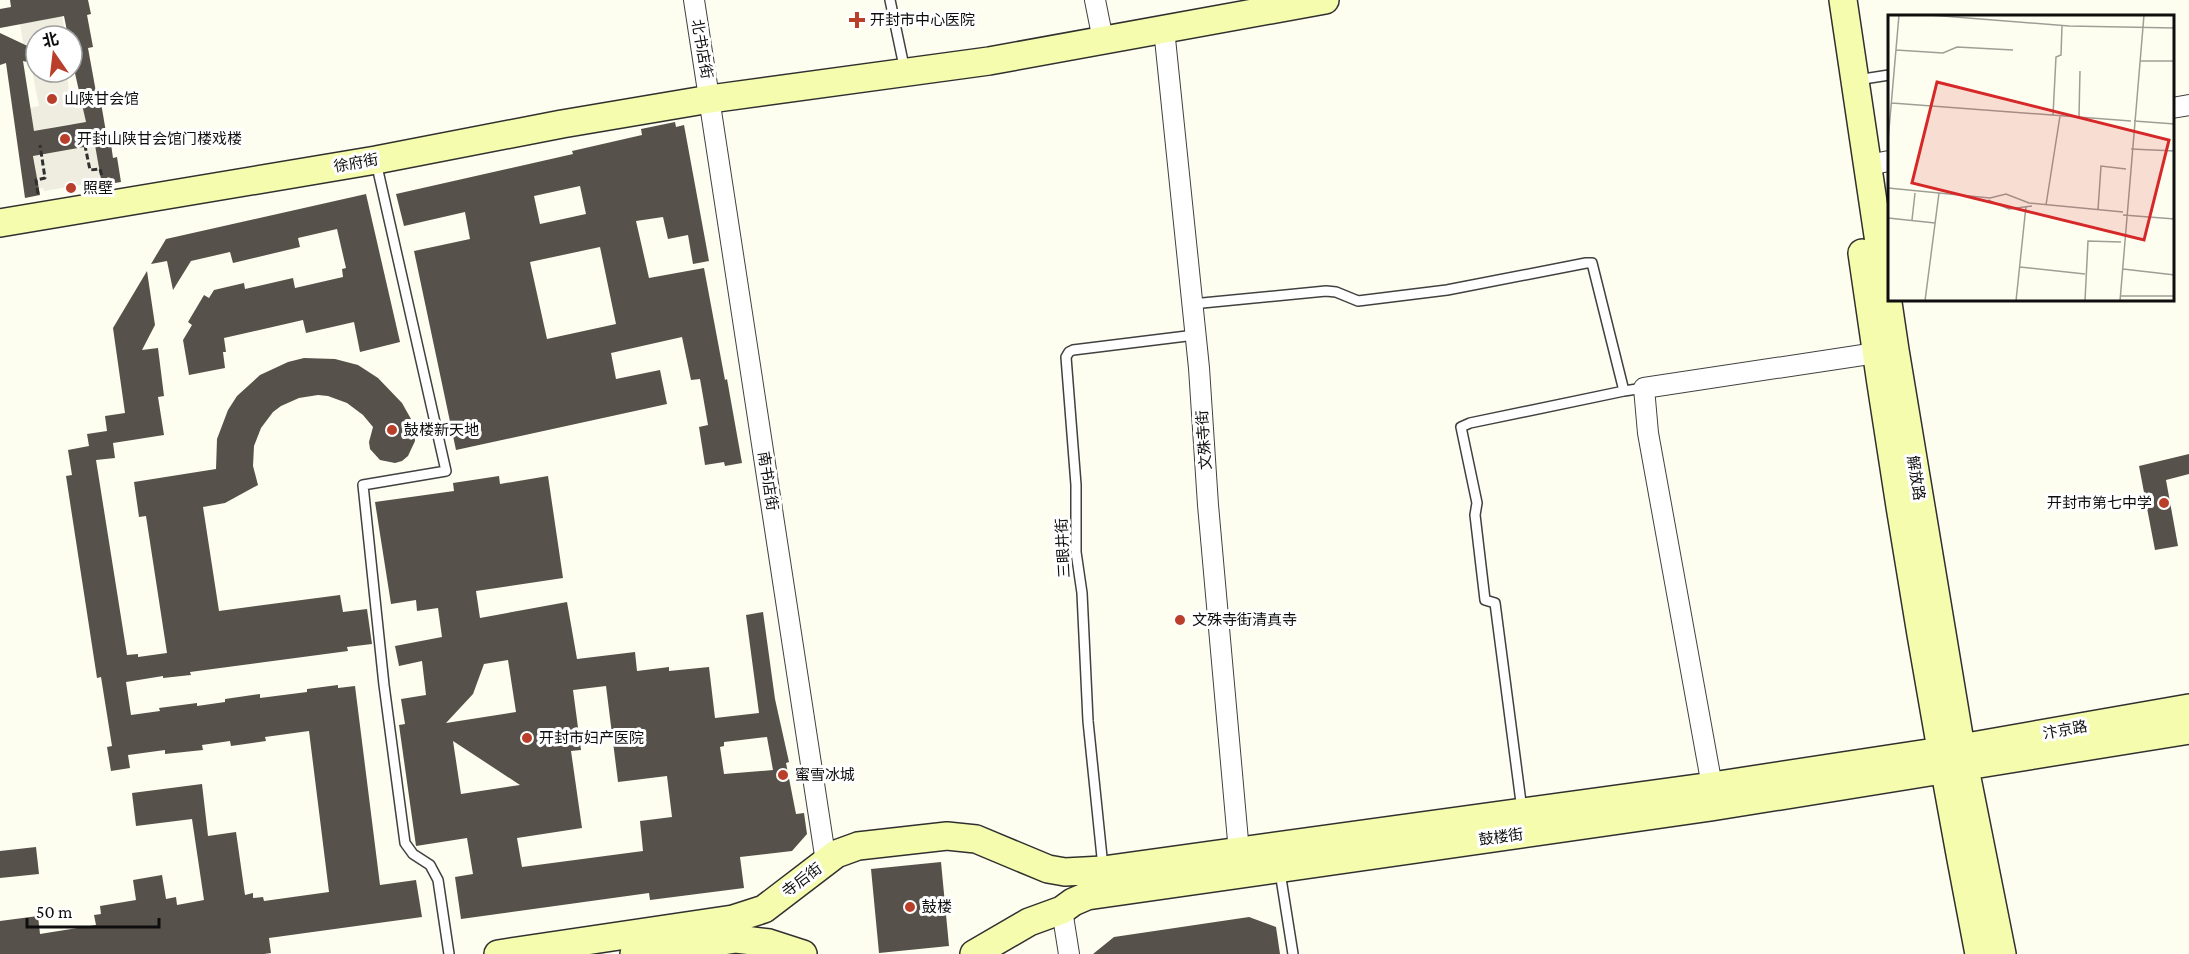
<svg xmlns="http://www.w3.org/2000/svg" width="2189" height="954" font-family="'Crimson Pro','Noto Sans SC',serif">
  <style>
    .plaza { fill: #eeeddf }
    .building { fill: #56514b; fill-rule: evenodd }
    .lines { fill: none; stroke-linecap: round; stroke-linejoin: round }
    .lane-casing { stroke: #414141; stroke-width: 12 }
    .street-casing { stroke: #414141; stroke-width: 22 }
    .secondary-casing { stroke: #303030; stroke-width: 30 }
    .path { stroke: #303030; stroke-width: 3; stroke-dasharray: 6 3; stroke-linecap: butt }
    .lane { stroke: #fff; stroke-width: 9 }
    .street { stroke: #fff; stroke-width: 20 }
    .secondary { stroke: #f5fcad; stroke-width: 27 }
    .poi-dot { fill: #b93f2b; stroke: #fff; stroke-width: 2 }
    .labels { text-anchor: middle; stroke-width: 6; stroke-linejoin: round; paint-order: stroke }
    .poi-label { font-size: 15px; fill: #0e0e0e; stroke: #fff; text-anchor: start }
    .street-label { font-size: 15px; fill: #0e0e0e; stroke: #fff }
    .inset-road { fill: none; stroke: #9e9e96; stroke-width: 1.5 }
    .view { fill: #d62828; fill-opacity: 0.15; stroke: #d62828; stroke-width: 3 }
    .inset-edge { fill: none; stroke: #0e0e0e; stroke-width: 3 }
  </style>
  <rect width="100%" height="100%" fill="#fefef0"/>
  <path class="plaza" d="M 62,16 L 66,36 L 36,36 L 36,47 L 24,49 L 20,24 Z
    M 36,69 L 36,72 L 66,72 L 71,101 L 82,99 L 88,135 L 74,135 L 72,124 L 49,128 L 51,140 L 36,145 L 30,108 L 39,106 L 32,70 Z
    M 94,140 L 109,176 L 98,178 L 98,182 L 44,191 L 43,188 L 31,190 L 28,173 L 36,171 L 33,151 L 49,153 L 80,148 Z"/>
  <path class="building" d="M 10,0 L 88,0 L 91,14 L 87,15 L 93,47 L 88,48 L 96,92 L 99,91 L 107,138 L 110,137 L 113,158 L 117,157 L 121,182 L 102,185 L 95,145 L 33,156 L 40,195 L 25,198 L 6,63 L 0,65 L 0,33 L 36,50 L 36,64 L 23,61 L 34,131 L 86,122 L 72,60 L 72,36 L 68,36 L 64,16 L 0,28 L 0,9 L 11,7 Z
    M 675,122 L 676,127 L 684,125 L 709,261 L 693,264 L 688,235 L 668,239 L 663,217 L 636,221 L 649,278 L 704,268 L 725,380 L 727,379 L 742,463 L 725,466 L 724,462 L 705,465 L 699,427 L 708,425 L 700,379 L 691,380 L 682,337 L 611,353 L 616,379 L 660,370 L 667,404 L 456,450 L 414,251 L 470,239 L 465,212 L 404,226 L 396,194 L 573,154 L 572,151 L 642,135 L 641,129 ZM 580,186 L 586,214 L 540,224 L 534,196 ZM 600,247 L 616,324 L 547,339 L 530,262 Z
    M 366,194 L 400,342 L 360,352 L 354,322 L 306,333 L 303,320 L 224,338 L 226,352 L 223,352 L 225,368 L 189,375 L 183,340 L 192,325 L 188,322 L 204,295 L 209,298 L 214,290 L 244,283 L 245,289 L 293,278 L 295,288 L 343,277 L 342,269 L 346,268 L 337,229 L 298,238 L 300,247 L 233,263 L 230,252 L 191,261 L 173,290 L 167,261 L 151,264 L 166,239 Z
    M 147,271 L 155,325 L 142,350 L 158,348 L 164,396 L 158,397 L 164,435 L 113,443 L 115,458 L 96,460 L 127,655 L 138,654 L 138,657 L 167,653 L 146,516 L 139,517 L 134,482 L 216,469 L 217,439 L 228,410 L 237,396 L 260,375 L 288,362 L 304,358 L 335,359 L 358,365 L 378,378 L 402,403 L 411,419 L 407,420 L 414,432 L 415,441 L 408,456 L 402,461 L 395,463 L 380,460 L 370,449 L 369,442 L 373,427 L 363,415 L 347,403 L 328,396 L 318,395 L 299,398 L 281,406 L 273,412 L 261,428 L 254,446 L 253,466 L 258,485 L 225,503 L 203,507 L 219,611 L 340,595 L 343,612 L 367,609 L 372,644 L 347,647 L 348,651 L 190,672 L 191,675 L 163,678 L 163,676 L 126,682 L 131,715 L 160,711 L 159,708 L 197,703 L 197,706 L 225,702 L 225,699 L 260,694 L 260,698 L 307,692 L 307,689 L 338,685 L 338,688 L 355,686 L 380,885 L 416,880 L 422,917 L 269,938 L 271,953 L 264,954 L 0,954 L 0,921 L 38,916 L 40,934 L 96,925 L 94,915 L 101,914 L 100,906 L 136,900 L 133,880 L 162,875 L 166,899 L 176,897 L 177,905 L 204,900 L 192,819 L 136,826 L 132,793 L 202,784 L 208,836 L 236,832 L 245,895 L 253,893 L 253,898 L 263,897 L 264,901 L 329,892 L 309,731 L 265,737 L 266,741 L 231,746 L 230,741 L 202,745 L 203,750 L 165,754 L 165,750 L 128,755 L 130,768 L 111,771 L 107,747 L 112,746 L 101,677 L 97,678 L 66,476 L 72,475 L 68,450 L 89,446 L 87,434 L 107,431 L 105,416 L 125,413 L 113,328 Z
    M 2189,454 L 2189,474 L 2166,480 L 2178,546 L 2155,550 L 2139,466 Z
    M 499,476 L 500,484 L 548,476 L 563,578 L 476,591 L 480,618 L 567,602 L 577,659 L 635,652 L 637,671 L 669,667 L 669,671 L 709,667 L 715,718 L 759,713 L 746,615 L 763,612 L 775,699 L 789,762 L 786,763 L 796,814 L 804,813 L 807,834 L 792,851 L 740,857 L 744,888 L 650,900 L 649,893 L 461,919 L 455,877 L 473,874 L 467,838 L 416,846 L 399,725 L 405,724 L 401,699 L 426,695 L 422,661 L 399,666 L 395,646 L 442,637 L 438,608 L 417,611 L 416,600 L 391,604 L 375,502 L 454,491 L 453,483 ZM 508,660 L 516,712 L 446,723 L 473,694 L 484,664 ZM 606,686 L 618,782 L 667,776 L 672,817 L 640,821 L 643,851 L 522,867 L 517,838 L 582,828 L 571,751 L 581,750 L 573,690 ZM 767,737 L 773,770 L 724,774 L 720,747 L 724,746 L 724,742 ZM 453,741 L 520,785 L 461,794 Z
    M 36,847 L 39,874 L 0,878 L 0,851 Z
    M 941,862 L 949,946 L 879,953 L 871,869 Z
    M 1249,917 L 1276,927 L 1280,954 L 1093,954 L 1114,937 Z"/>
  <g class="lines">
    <g class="lane-casing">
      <path id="lane" d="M 890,0 L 905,71
        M 1857,80 L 1889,75
        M 376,162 L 446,471 L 363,485 L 384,685 L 405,843 L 413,854 L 430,865 L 438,880 L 449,954
        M 1192,304 L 1326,291 L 1336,292 L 1358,301 L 1447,290 L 1586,263 L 1592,263 L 1624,391 L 1644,388
        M 1522,810 L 1495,603 L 1485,600 L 1475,515 L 1477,503 L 1461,427 L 1470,423 L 1624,391
        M 1103,867 L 1088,721 L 1082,593 L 1076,552 L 1076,485 L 1066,357 L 1069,352 L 1073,350 L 1195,335
        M 1280,872 L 1293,954"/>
    </g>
    <g class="street-casing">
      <path id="street" d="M 694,0 L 826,862
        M 1095,0 L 1103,40
        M 1164,29 L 1199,368 L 1208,505 L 1239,852
        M 2172,108 L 2189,105
        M 1868,165 L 1889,161
        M 1712,786 L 1648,433 L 1644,388 L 1876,353
        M 1062,910 L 1069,954"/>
    </g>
    <g class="secondary-casing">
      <path id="secondary" d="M 1843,0 L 1895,350 L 1961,748 L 2002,954
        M 0,223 L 376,160 L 562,124 L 710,99 L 989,61 L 1325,0
        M 1862,253 C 1895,488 1934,722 1979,954
        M 498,954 L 733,919 L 764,909 L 836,854 L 858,846 L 947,836 L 976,839 L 1048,869 L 1065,872 L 1103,870 L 1712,786 L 1961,748 L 2189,708
        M 634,954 L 736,939 L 769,943 L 803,954
        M 974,954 L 1029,922 L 1062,910 L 1073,902 L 1087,896 L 1711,807 L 2189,730"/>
    </g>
    <path class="path" d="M 83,136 L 90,170 L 100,169 L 104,185
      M 38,194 L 36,180 L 45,178 L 40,145"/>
    <use href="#lane" class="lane"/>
    <use href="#street" class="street"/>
    <use href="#secondary" class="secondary"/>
  </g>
  <g class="poi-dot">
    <path d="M854 11h6v6h6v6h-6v6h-6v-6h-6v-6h6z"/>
    <circle cx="52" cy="99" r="6"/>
    <circle cx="65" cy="139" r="6"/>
    <circle cx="71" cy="188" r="6"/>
    <circle cx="392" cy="430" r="6"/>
    <circle cx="2164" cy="503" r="6"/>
    <circle cx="1180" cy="620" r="6"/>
    <circle cx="527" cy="738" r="6"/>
    <circle cx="783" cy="775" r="6"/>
    <circle cx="910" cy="907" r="6"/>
  </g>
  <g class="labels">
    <g class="poi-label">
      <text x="870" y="25">开封市中心医院</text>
      <text x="64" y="104">山陕甘会馆</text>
      <text x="77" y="144">开封山陕甘会馆门楼戏楼</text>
      <text x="83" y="193">照壁</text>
      <text x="404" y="435">鼓楼新天地</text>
      <text x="2152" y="508" text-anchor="end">开封市第七中学</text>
      <text x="1192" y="625">文殊寺街清真寺</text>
      <text x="539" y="743">开封市妇产医院</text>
      <text x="795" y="780">蜜雪冰城</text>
      <text x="922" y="912">鼓楼</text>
    </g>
    <g class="street-label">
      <text transform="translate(702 49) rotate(80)" y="5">北书店街</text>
      <text transform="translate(356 163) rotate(-10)" y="5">徐府街</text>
      <text transform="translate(1204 440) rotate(-94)" y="5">文殊寺街</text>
      <text transform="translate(1916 478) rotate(81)" y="5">解放路</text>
      <text transform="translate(768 481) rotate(81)" y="5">南书店街</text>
      <text transform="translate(1063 548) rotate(-93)" y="5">三眼井街</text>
      <text transform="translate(2065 730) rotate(-10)" y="5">汴京路</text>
      <text transform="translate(1501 837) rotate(-8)" y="5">鼓楼街</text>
      <text transform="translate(802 880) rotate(-37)" y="5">寺后街</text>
    </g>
  </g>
  <g transform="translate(1888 15)">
    <rect width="286" height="286" fill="#fefef0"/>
    <path class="inset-road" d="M 42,0 L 181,11 L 287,13M 8,35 L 55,38 L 69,32 L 125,35M 252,46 L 287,46M 4,88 L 243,106M 165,100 L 168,42 L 173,40 L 174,11M 191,102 L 192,56M 246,106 L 287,109M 0,126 L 11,0M 243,134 L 287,136M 0,173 L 102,183 L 118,179 L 141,188 L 235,197M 100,185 L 121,194 L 144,191M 158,190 L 172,101M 210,195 L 213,151 L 238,154M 235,200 L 287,204M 0,203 L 47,208M 24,205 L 27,178M 132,252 L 197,259M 235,254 L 287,260M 233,281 L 287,281M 37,286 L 51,178M 128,286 L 138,191M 197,286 L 200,226 L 233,227M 232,286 L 256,0"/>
    <path class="view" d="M 49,67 L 281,125 L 256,225 L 24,168 Z"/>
    <rect width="286" height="286" class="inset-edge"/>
  </g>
  <g transform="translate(54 54) rotate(346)"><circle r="28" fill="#ffffff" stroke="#9f9f9f" stroke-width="1.5"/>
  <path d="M0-4.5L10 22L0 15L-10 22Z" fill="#b93f2b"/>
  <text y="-9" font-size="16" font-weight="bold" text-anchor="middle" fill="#0e0e0e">北</text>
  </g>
  <path d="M27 918v9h132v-9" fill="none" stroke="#0e0e0e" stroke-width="3"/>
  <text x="36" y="918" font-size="18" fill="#0e0e0e" stroke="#ffffff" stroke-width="4.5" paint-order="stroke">50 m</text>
</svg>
